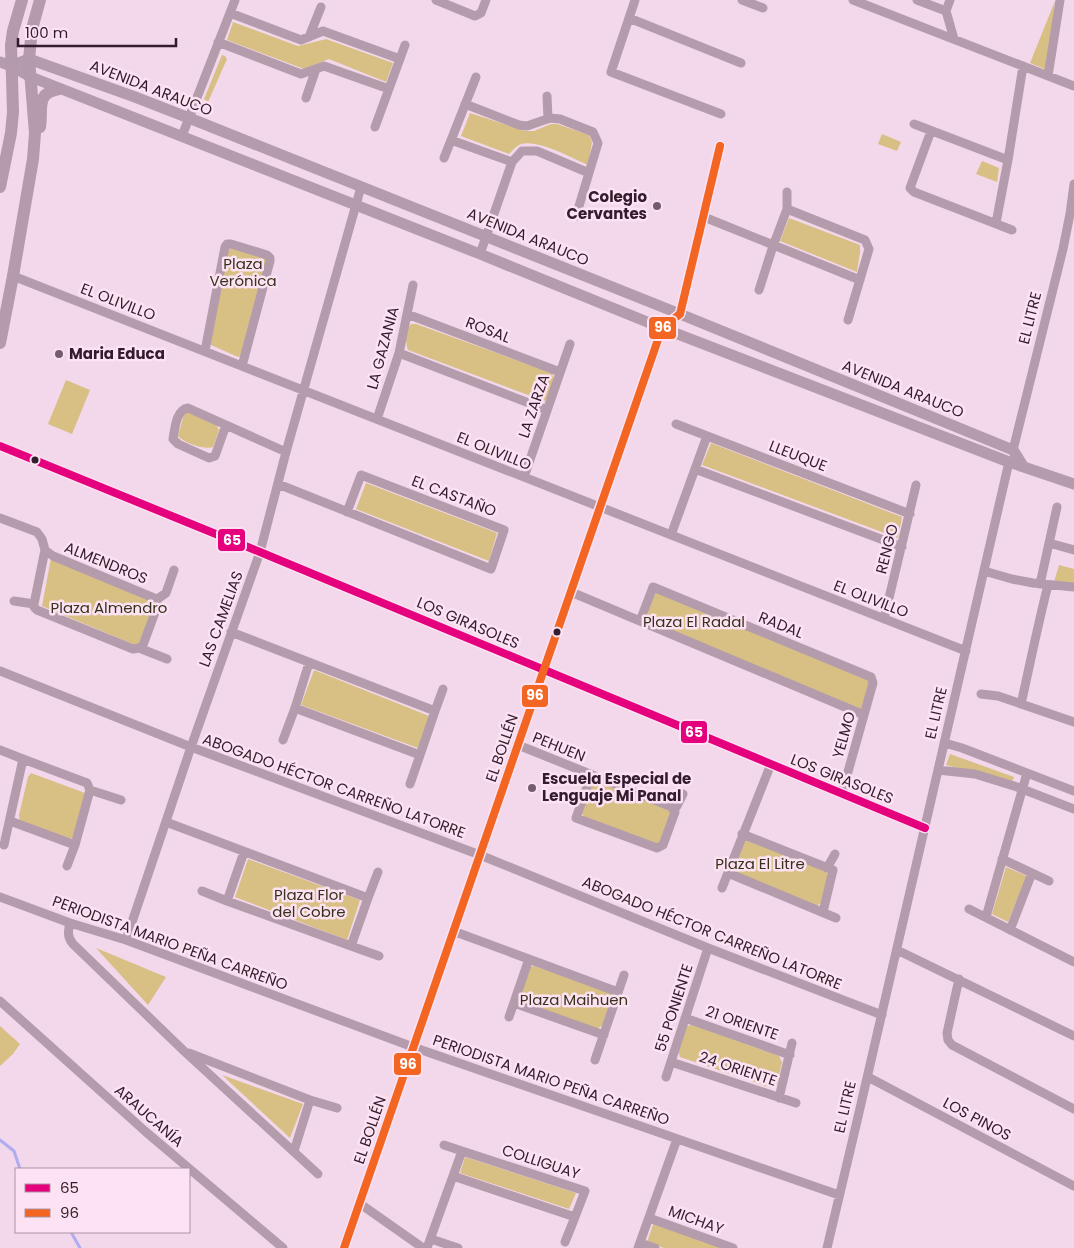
<svg xmlns="http://www.w3.org/2000/svg" width="1074" height="1248" font-family="Poppins,sans-serif">
  <style>
    .green { fill: #d8c085 }
    .lines { fill: none; stroke-linecap: round; stroke-linejoin: round }
    .stream { stroke: #b0acf0; stroke-width: 3 }
    .minor { stroke: #b49cad; stroke-width: 9 }
    .tertiary { stroke: #b49cad; stroke-width: 11 }
    .secondary { stroke: #b599ac; stroke-width: 12 }
    .bus-1-casing { stroke: #fce2f2; stroke-width: 11 }
    .bus-2-casing { stroke: #fce2f2; stroke-width: 11 }
    .bus-1 { stroke: #e5007d; stroke-width: 8 }
    .bus-2 { stroke: #f26522; stroke-width: 8 }
    .poi-dot { fill: #765d6e; stroke: #fce2f2; stroke-width: 2 }
    .bus-dot { fill: #331c2c; stroke: #fce2f2; stroke-width: 2 }
    .labels { text-anchor: middle; stroke-width: 5; stroke-linejoin: round; paint-order: stroke }
    .street-label { font-size: 15px; fill: #331c2c; stroke: #fce2f2 }
    .poi-label { font-size: 15px; font-weight: bold; fill: #331c2c; stroke: #fce2f2; text-anchor: start }
    .park-label { font-size: 15px; fill: #37321b; stroke: #fce2f2 }
    .line-badge { stroke: #fce2f2; stroke-width: 2 }
    .badge-label { font-size: 14px; text-anchor: middle; font-weight: bold; fill: #fff }
  </style>
  <rect width="100%" height="100%" fill="#f3d7ea"/>
  <path class="green" d="M 1055,1 L 1047,70 L 1030,63 Z
    M 233,22 L 298,46 L 326,39 L 393,63 L 386,82 L 329,59 L 304,69 L 227,40 Z
    M 222,55 L 225,56 L 227,59 L 208,102 L 204,99 Z
    M 470,113 L 525,131 L 534,131 L 551,124 L 557,124 L 589,135 L 592,142 L 588,165 C 572,158 538,139 521,144 C 516,146 513,150 509,154 L 461,136 Z
    M 882,134 L 901,142 L 897,151 L 878,144 Z
    M 982,161 L 999,168 L 997,182 L 976,174 Z
    M 789,218 L 860,245 L 860,252 L 857,272 L 780,241 Z
    M 232,247 L 267,259 L 243,355 L 238,357 L 211,345 L 209,340 L 229,248 Z
    M 411,324 L 416,324 L 552,373 L 554,381 L 549,398 L 544,401 L 408,350 C 405,341 405,331 411,324 Z
    M 66,380 L 90,390 L 72,434 L 48,424 Z
    M 190,411 L 215,423 L 219,430 L 213,447 C 204,450 184,443 178,436 L 184,414 Z
    M 711,443 L 902,517 L 898,538 L 702,465 Z
    M 366,483 L 497,533 L 489,561 L 356,509 Z
    M 51,558 L 154,600 L 156,606 L 141,643 L 135,645 L 42,606 Z
    M 1059,565 L 1074,569 L 1074,586 L 1054,582 Z
    M 656,590 L 870,680 L 862,710 L 645,619 Z
    M 314,670 L 429,716 L 418,748 L 301,705 Z
    M 950,754 L 1014,777 L 1012,782 L 946,765 Z
    M 31,773 L 85,793 L 74,836 L 71,839 L 20,822 L 19,815 L 28,777 Z
    M 597,781 L 667,808 L 672,814 L 661,842 L 656,845 L 584,817 L 582,814 L 591,784 Z
    M 750,840 L 826,871 L 828,876 L 821,903 L 817,906 L 735,874 L 734,869 L 744,842 Z
    M 248,859 L 360,900 L 347,940 L 235,897 Z
    M 1006,867 L 1027,876 L 1008,922 L 992,914 Z
    M 96,948 L 166,977 L 148,1005 Z
    M 534,966 L 610,992 L 612,997 L 603,1025 L 597,1029 L 521,1003 L 518,999 L 529,967 Z
    M 693,1025 L 779,1056 L 782,1062 L 777,1085 L 772,1088 L 680,1057 L 678,1050 L 685,1026 Z
    M 0,1026 L 20,1044 L 13,1054 L 0,1066 Z
    M 222,1075 L 303,1104 L 290,1138 Z
    M 465,1157 L 576,1193 L 569,1209 L 460,1173 Z
    M 654,1222 L 728,1248 L 664,1248 L 647,1242 Z"/>
  <g class="lines">
    <path class="stream" d="M 0,1140 L 14,1151 L 20,1169
      M 71,1232 L 80,1248"/>
    <path class="minor" d="M 436,0 L 475,16 L 481,13 L 486,0
      M 635,0 L 611,72 L 721,114
      M 742,0 L 763,8
      M 853,0 L 1074,86
      M 917,0 L 946,11
      M 946,11 L 954,39
      M 946,11 L 950,0
      M 230,13 L 301,40 L 323,31 L 400,59
      M 629,18 L 741,63
      M 309,37 L 321,7
      M 218,42 L 301,74 L 324,66 L 389,89
      M 1048,76 L 1060,0
      M 547,96 L 548,119
      M 306,98 L 316,69
      M 465,104 L 519,125 L 527,126 L 550,118 L 560,119 L 593,132 L 598,143 L 576,216
      M 914,124 L 1008,160
      M 375,127 L 405,45
      M 931,131 L 910,188 L 914,192 L 1012,230
      M 182,136 L 235,0
      M 451,140 L 512,162
      M 444,158 L 476,77
      M 787,209 L 865,240 L 869,249 L 848,320
      M 704,217 L 860,280
      M 996,223 L 1008,160 L 1023,66
      M 480,254 L 512,162 L 522,151 L 537,151 L 589,173
      M 13,276 L 966,651
      M 759,290 L 773,246 L 787,209 L 787,192
      M 407,314 L 560,372
      M 205,351 L 225,247 L 227,244 L 231,244 L 267,255 L 270,258 L 270,261 L 242,366
      M 399,353 L 547,410
      M 377,419 L 399,353 L 413,285
      M 676,424 L 910,514
      M 226,425 L 215,456 L 209,458 L 178,444 L 173,439 C 175,428 176,410 188,408 L 286,452
      M 0,446 L 260,552 L 925,828
      M 1013,450 L 1063,249 L 1070,214 L 1074,184
      M 695,469 L 902,547
      M 524,477 L 570,344
      M 278,484 L 491,569 L 504,530 L 361,475 L 347,512
      M 0,518 L 37,532 L 42,539 L 45,550 L 34,604 L 34,607 L 37,610 L 133,649 L 139,648 L 143,645 L 157,607 L 157,602 L 154,598 L 53,556 L 45,550
      M 671,535 L 707,436
      M 1049,543 L 1074,550
      M 984,571 L 1012,579 L 1033,583 L 1074,587
      M 1040,584 L 1057,507
      M 571,592 L 640,621
      M 156,600 L 166,593 L 174,570
      M 14,601 L 34,604
      M 884,619 L 916,485
      M 231,632 L 435,711 L 420,755 L 295,708 L 309,663
      M 139,648 L 167,659
      M 0,671 L 191,747 L 480,855 L 708,948 L 882,1015
      M 981,694 L 998,696 L 1074,722
      M 1021,704 C 1030,664 1038,624 1048,585
      M 435,711 L 443,689
      M 283,740 L 295,708
      M 945,743 L 962,748 L 1074,791
      M 518,745 L 672,807 L 675,812 L 663,845 L 657,848 L 576,818 L 591,775
      M 0,750 L 23,759
      M 938,770 L 975,774 L 1017,787 L 1074,809
      M 410,784 L 420,755
      M 90,790 L 121,800
      M 842,793 L 873,683 L 871,677 L 653,587 L 640,621 L 864,715
      M 673,810 L 677,806 L 683,794
      M 10,821 L 75,845
      M 166,822 L 368,898 L 351,946 L 227,901 L 244,852
      M 742,834 L 833,870 L 823,912
      M 4,845 L 23,759 L 87,783 L 90,790 L 75,845 L 67,866
      M 1002,859 L 1049,881
      M 827,868 L 835,854
      M 728,873 L 836,918
      M 722,888 L 771,764
      M 202,891 L 227,901
      M 0,897 L 70,923 L 126,940 L 413,1047 L 839,1195
      M 368,898 L 378,872
      M 969,909 L 1074,962
      M 986,917 L 1027,773
      M 70,923 C 68,931 67,937 73,944 L 184,1051 L 318,1174
      M 1010,930 L 1032,873
      M 453,931 L 618,992
      M 126,940 L 191,747 L 260,552 L 286,452 L 361,187
      M 351,946 L 379,956
      M 897,950 L 1074,1036
      M 959,979 L 947,1033 L 948,1040 L 952,1045 L 1074,1109
      M 0,1001 L 146,1132 L 283,1248
      M 514,1003 L 604,1035
      M 509,1017 L 529,959
      M 685,1018 L 790,1055
      M 189,1053 L 310,1100 L 337,1108
      M 595,1060 L 624,975
      M 671,1062 L 796,1103
      M 666,1077 L 708,948
      M 868,1077 L 1074,1186
      M 779,1098 L 792,1043
      M 444,1145 L 462,1151
      M 294,1151 L 310,1100
      M 359,1203 L 423,1248
      M 649,1218 L 733,1248
      M 431,1239 L 458,1248
      M 565,1242 L 575,1217
      M 640,1243 L 655,1248
      M 344,1248 L 662,328 L 680,314 L 720,146
      M 427,1248 L 462,1151 L 585,1191 L 575,1217 L 453,1176
      M 638,1248 L 677,1139
      M 827,1248 L 858,1117 L 1009,462"/>
    <path class="tertiary" d="M 0,62 L 11,66 L 31,77 L 480,254 L 662,328 L 1009,462 L 1074,484
      M 11,66 L 29,59 L 135,97 L 189,118 L 680,314 L 1013,450 L 1023,466"/>
    <path class="secondary" d="M 40,127 C 43,109 35,93 59,89
      M 0,187 L 11,133 L 13,112 L 11,45 L 13,31 L 22,0
      M 0,343 L 13,276 L 33,159 L 35,133 L 29,59 L 32,29 L 40,0"/>
    <g class="bus-1-casing">
      <path id="bus-1" d="M 0,446 L 260,552 L 925,828"/>
    </g>
    <g class="bus-2-casing">
      <path id="bus-2" d="M 344,1248 L 662,328 L 680,314 L 720,146"/>
    </g>
    <use href="#bus-1" class="bus-1"/>
    <use href="#bus-2" class="bus-2"/>
  </g>
  <g class="poi-dot">
    <circle cx="657" cy="206" r="5"/>
    <circle cx="59" cy="354" r="5"/>
    <circle cx="532" cy="788" r="5"/>
  </g>
  <g class="bus-dot">
    <circle cx="35" cy="460" r="4.5"/>
    <circle cx="557" cy="632" r="4.5"/>
  </g>
  <g class="labels">
    <g class="street-label">
      <text transform="translate(151 88) rotate(21)" y="5">AVENIDA ARAUCO</text>
      <text transform="translate(528 237) rotate(22)" y="5">AVENIDA ARAUCO</text>
      <text transform="translate(118 302) rotate(21)" y="5">EL OLIVILLO</text>
      <text transform="translate(1030 318) rotate(-76)" y="5">EL LITRE</text>
      <text transform="translate(488 330) rotate(21)" y="5">ROSAL</text>
      <text transform="translate(383 348) rotate(-75)" y="5">LA GAZANIA</text>
      <text transform="translate(903 389) rotate(22)" y="5">AVENIDA ARAUCO</text>
      <text transform="translate(534 406) rotate(-71)" y="5">LA ZARZA</text>
      <text transform="translate(494 451) rotate(22)" y="5">EL OLIVILLO</text>
      <text transform="translate(798 456) rotate(21)" y="5">LLEUQUE</text>
      <text transform="translate(454 496) rotate(21)" y="5">EL CASTAÑO</text>
      <text transform="translate(887 549) rotate(-76)" y="5">RENGO</text>
      <text transform="translate(106 563) rotate(22)" y="5">ALMENDROS</text>
      <text transform="translate(871 599) rotate(21)" y="5">EL OLIVILLO</text>
      <text transform="translate(221 619) rotate(-70)" y="5">LAS CAMELIAS</text>
      <text transform="translate(468 623) rotate(23)" y="5">LOS GIRASOLES</text>
      <text transform="translate(781 625) rotate(22)" y="5">RADAL</text>
      <text transform="translate(936 713) rotate(-77)" y="5">EL LITRE</text>
      <text transform="translate(844 735) rotate(-74)" y="5">YELMO</text>
      <text transform="translate(559 747) rotate(22)" y="5">PEHUEN</text>
      <text transform="translate(502 748) rotate(-71)" y="5">EL BOLLÉN</text>
      <text transform="translate(842 779) rotate(22)" y="5">LOS GIRASOLES</text>
      <text transform="translate(334 786) rotate(20)" y="5">ABOGADO HÉCTOR CARREÑO LATORRE</text>
      <text transform="translate(712 933) rotate(22)" y="5">ABOGADO HÉCTOR CARREÑO LATORRE</text>
      <text transform="translate(170 943) rotate(20)" y="5">PERIODISTA MARIO PEÑA CARREÑO</text>
      <text transform="translate(674 1008) rotate(-72)" y="5">55 PONIENTE</text>
      <text transform="translate(742 1023) rotate(19)" y="5">21 ORIENTE</text>
      <text transform="translate(738 1069) rotate(18)" y="5">24 ORIENTE</text>
      <text transform="translate(551 1080) rotate(19)" y="5">PERIODISTA MARIO PEÑA CARREÑO</text>
      <text transform="translate(845 1107) rotate(-77)" y="5">EL LITRE</text>
      <text transform="translate(149 1116) rotate(41)" y="5">ARAUCANÍA</text>
      <text transform="translate(977 1119) rotate(28)" y="5">LOS PINOS</text>
      <text transform="translate(370 1130) rotate(-71)" y="5">EL BOLLÉN</text>
      <text transform="translate(541 1162) rotate(18)" y="5">COLLIGUAY</text>
      <text transform="translate(696 1220) rotate(20)" y="5">MICHAY</text>
    </g>
    <g class="poi-label">
      <text x="647" y="202" text-anchor="end">Colegio<tspan x="647" dy="17">Cervantes</tspan></text>
      <text x="69" y="359">Maria Educa</text>
      <text x="542" y="784">Escuela Especial de<tspan x="542" dy="17">Lenguaje Mi Panal</tspan></text>
    </g>
    <g class="park-label">
      <text x="243" y="269">Plaza<tspan x="243" dy="17">Verónica</tspan></text>
      <text x="109" y="613">Plaza Almendro</text>
      <text x="694" y="627">Plaza El Radal</text>
      <text x="760" y="869">Plaza El Litre</text>
      <text x="309" y="900">Plaza Flor<tspan x="309" dy="17">del Cobre</tspan></text>
      <text x="574" y="1005">Plaza Maihuen</text>
    </g>
  </g>
  <g class="line-badge">
    <rect x="648" y="316" width="29" height="24" rx="5" fill="#f26522"/>
    <rect x="217" y="528" width="29" height="24" rx="5" fill="#e5007d"/>
    <rect x="521" y="684" width="28" height="24" rx="5" fill="#f26522"/>
    <rect x="680" y="720" width="28" height="24" rx="5" fill="#e5007d"/>
    <rect x="393" y="1052" width="29" height="24" rx="5" fill="#f26522"/>
  </g>
  <g class="badge-label">
    <text x="663" y="332">96</text>
    <text x="232" y="545">65</text>
    <text x="535" y="700">96</text>
    <text x="694" y="737">65</text>
    <text x="408" y="1069">96</text>
  </g>
  <rect x="15" y="1168" width="175" height="65" fill="#fce2f2" stroke="#ac93a3"/>
  <rect x="25" y="1184" width="25" height="8" fill="#e5007d" stroke="#ac93a3"/>
  <text x="60" y="1193" font-size="15" fill="#331c2c">65</text>
  <rect x="25" y="1209" width="25" height="8" fill="#f26522" stroke="#ac93a3"/>
  <text x="60" y="1218" font-size="15" fill="#331c2c">96</text>
  <path d="M18 38v8h158v-8" fill="none" stroke="#331c2c" stroke-width="2.5"/>
  <text x="25" y="38" font-size="15" fill="#331c2c" stroke="#fce2f2" stroke-width="4" paint-order="stroke">100 m</text>
</svg>
